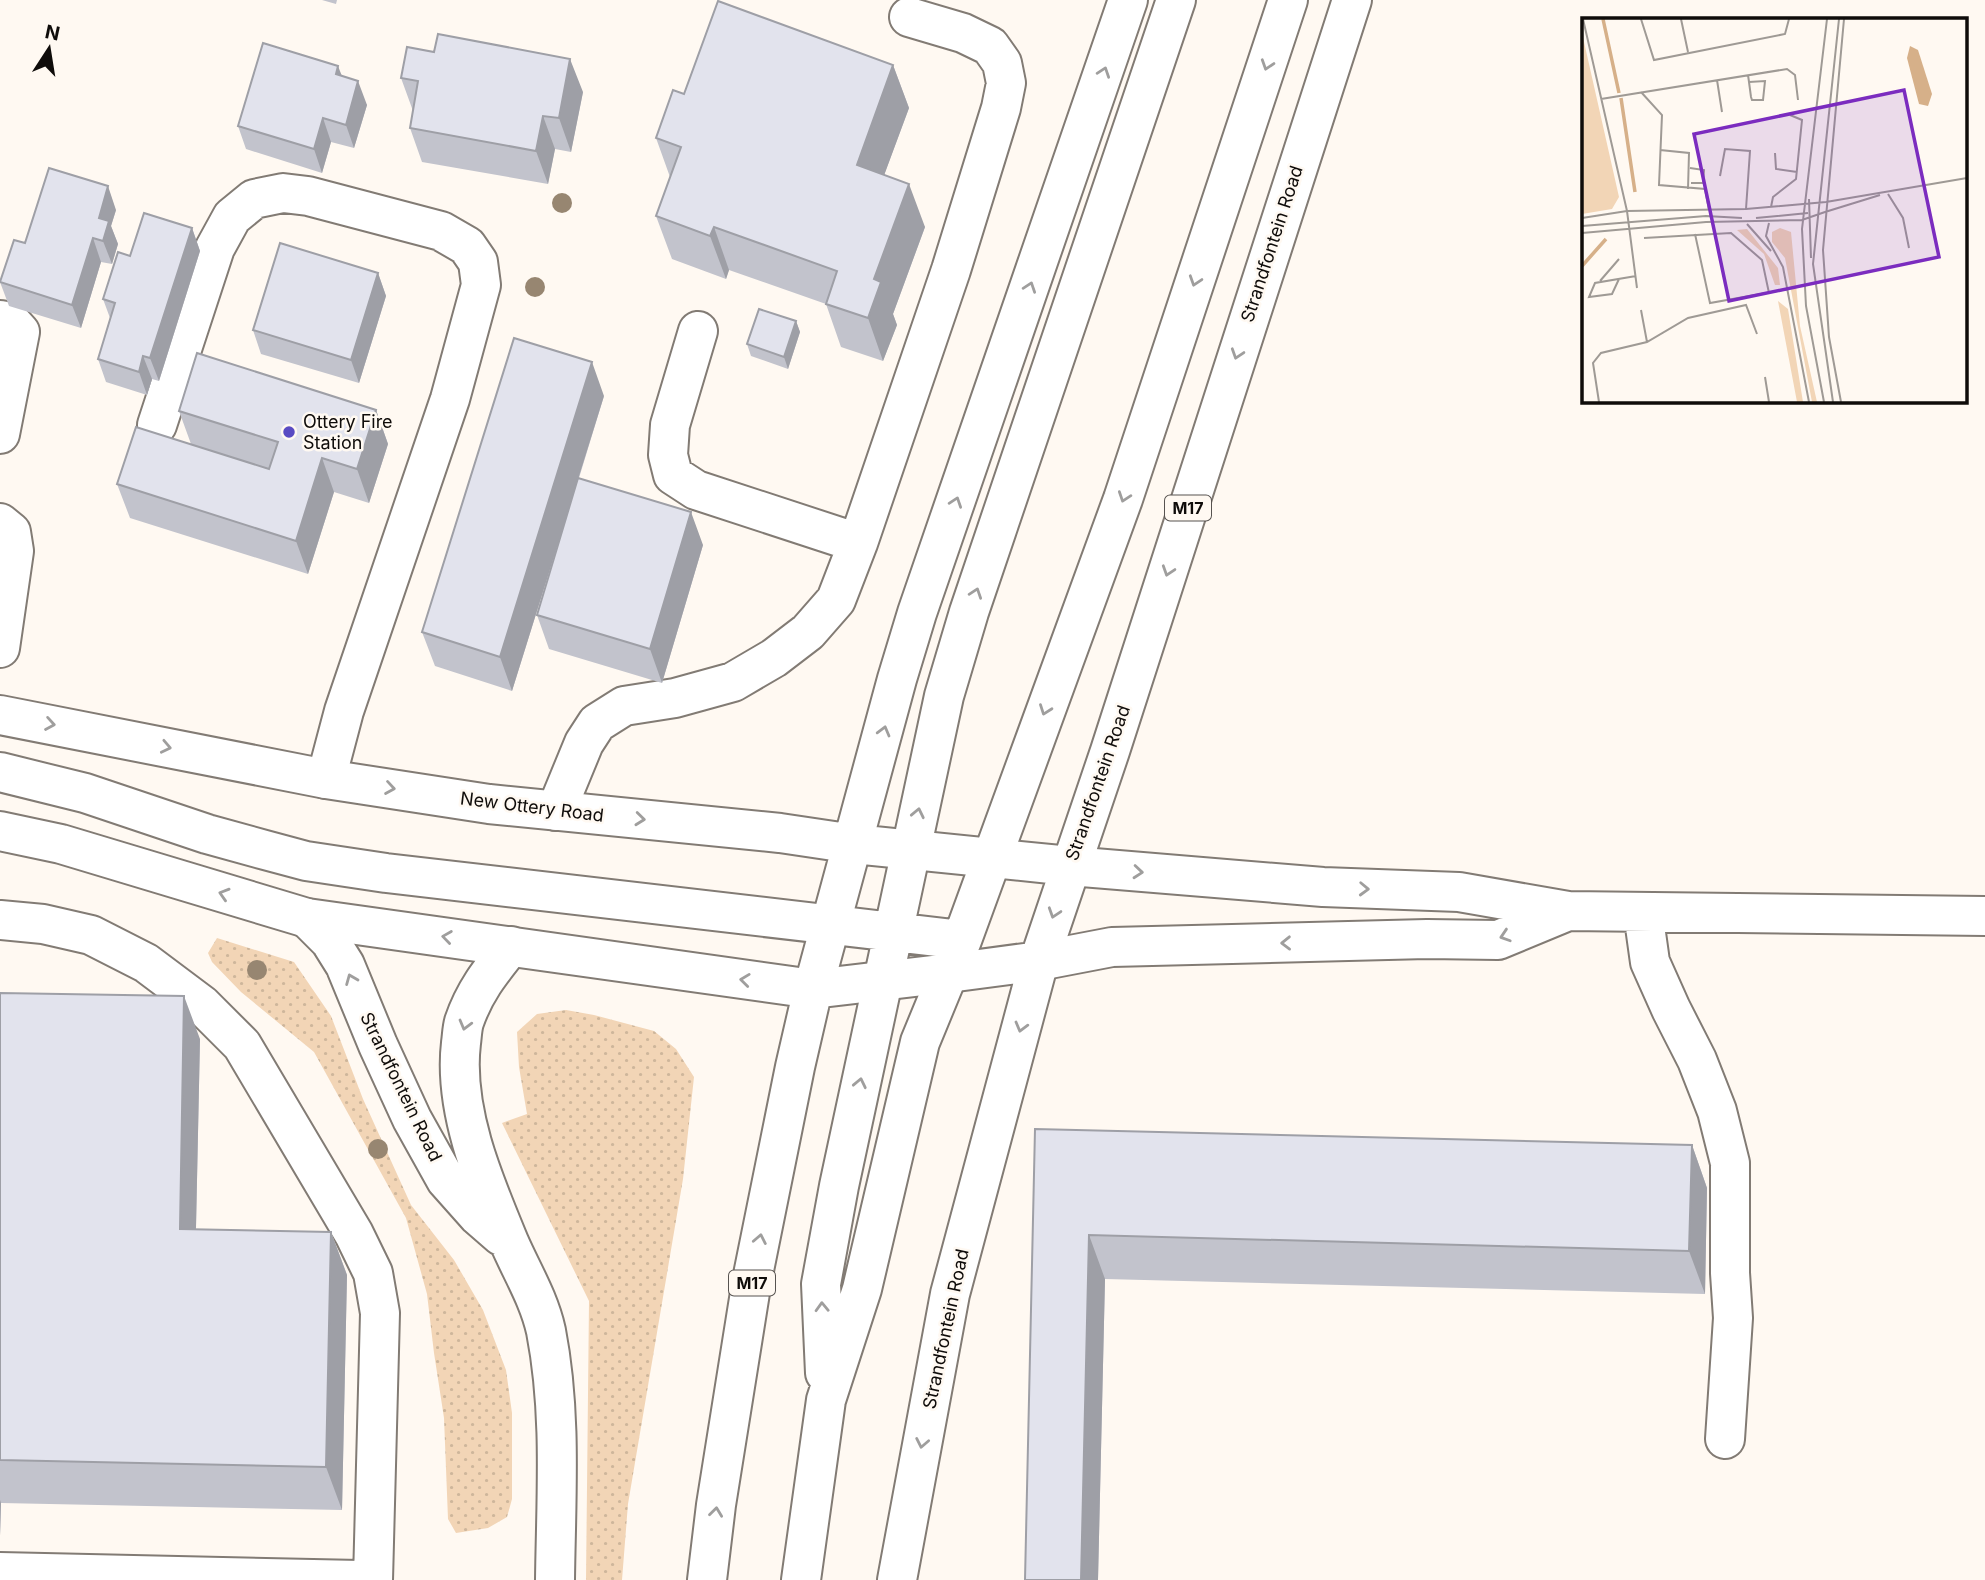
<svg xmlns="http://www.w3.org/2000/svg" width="1985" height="1580" font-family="Inter,sans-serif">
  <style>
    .grass { fill: url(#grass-dots) }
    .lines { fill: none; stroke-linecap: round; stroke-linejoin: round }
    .minor-casing { stroke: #827b74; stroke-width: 42 }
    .major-casing { stroke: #827b74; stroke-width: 42 }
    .minor { stroke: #fff; stroke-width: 38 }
    .major { stroke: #fff; stroke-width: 38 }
    .tree { fill: #978671 }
    .wall { fill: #c2c3cc }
    .shaded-wall { fill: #9e9fa6 }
    .building { fill: #e2e3ed; stroke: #9e9fa6; stroke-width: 2 }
    .oneway { stroke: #9f9e9d }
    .poi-dot { fill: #594bc3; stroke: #fff9f2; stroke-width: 2.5 }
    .labels { text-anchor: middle; stroke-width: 5; stroke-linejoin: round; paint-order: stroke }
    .shield { fill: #fff9f2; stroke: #575350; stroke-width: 2 }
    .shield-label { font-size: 16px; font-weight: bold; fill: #0f0c0a }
    .street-label { font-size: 18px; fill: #0f0c0a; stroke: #fff9f2 }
    .poi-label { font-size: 18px; fill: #0f0c0a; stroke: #fff9f2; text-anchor: start }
    .inset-river { fill: none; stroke: #d6b089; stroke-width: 3.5 }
    .inset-road { fill: none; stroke: #9f9a95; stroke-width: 2 }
    .view { fill: #7b2cbf; fill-opacity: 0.15; stroke: #7b2cbf; stroke-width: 3.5 }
    .inset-edge { fill: none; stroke: #0f0c0a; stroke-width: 3.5 }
  </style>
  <defs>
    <pattern id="grass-dots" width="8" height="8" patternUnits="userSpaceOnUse" patternTransform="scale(1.75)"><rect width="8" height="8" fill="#f2d5b6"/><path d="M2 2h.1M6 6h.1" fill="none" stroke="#ceb69b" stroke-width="1.8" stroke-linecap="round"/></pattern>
  </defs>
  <rect width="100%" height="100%" fill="#fff9f2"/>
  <path class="grass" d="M 217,938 L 294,962 L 331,1016 L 363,1099 L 411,1205 L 454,1260 L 483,1310 L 506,1370 L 512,1413 L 512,1499 L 507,1517 L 488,1528 L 456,1533 L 448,1519 L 444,1418 L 434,1353 L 427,1294 L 406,1218 L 314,1052 L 241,992 L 212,962 L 208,953 Z
    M 566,1010 L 594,1015 L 654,1031 L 676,1049 L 694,1077 L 683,1179 L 628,1504 L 622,1580 L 586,1580 L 589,1301 L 502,1123 L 527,1114 L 519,1067 L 517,1032 L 537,1014 Z"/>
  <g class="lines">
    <g class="minor-casing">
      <path id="minor" d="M 0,320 L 11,322 L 20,332 L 0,434
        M 698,331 L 670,425 L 668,455 L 673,475 L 696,490 L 858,543
        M 157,425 L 215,248 L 232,217 L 254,199 L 283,193 L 308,196 L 441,231 L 467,246 L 478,262 L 481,285 L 450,399 L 344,711 L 326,779
        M 0,523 L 11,532 L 14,551 L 0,648
        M 0,772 L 85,793 L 207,834 L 265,850 L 306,861 L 386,873 L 962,940
        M 556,811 L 584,743 L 597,723 L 624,706 L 675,698 L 733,682 L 774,658 L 808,632 L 836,600 L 858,543 L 951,270 L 1001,108 L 1006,83 L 1002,63 L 990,46 L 963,33 L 909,17
        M 1070,866 L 1323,887 L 1459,892 L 1568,911 L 1985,916
        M 1643,912 L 1650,962 L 1671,1009 L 1697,1060 L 1717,1111 L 1730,1163 L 1730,1273 L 1733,1318 L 1725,1439
        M 307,918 L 330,941 L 345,965 L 378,1045 L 412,1119 L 446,1180 L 478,1216 L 501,1236
        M 0,920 L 43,924 L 91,935 L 146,963 L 202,1005 L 242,1045 L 354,1234 L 373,1273 L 380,1313 L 373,1580
        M 511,946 C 491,971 475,990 464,1022 C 462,1029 462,1036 461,1043 C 453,1110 484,1182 509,1242 C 522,1272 539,1299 546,1331 C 562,1413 556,1497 555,1580
        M 1039,961 L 1112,947 L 1427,939 L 1498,940 L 1568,911
        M 825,1373 L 821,1284 L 839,1186 L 944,696 L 969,612 L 1176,0
        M 0,1572 L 360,1580
        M 801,1580 L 826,1400 L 862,1289 L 920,1042 L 962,940 L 1123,499 L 1288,0"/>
    </g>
    <g class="major-casing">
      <path id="major" d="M 0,715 L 326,779 L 489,804 L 780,833 L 854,844 L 1070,866
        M 0,831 L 61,844 L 307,918 L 813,989 L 949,973 L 1039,961
        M 707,1580 L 716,1505 L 752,1280 L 795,1067 L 813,989 L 897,679 L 917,613 L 1128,0
        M 897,1580 L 950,1294 L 1039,961 L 1110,751 L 1352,0"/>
    </g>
    <use href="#minor" class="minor"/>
    <use href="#major" class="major"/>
  </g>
  <g class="tree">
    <circle cx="562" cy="203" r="10"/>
    <circle cx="535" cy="287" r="10"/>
    <circle cx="257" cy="970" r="10"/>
    <circle cx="378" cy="1149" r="10"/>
  </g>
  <path class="wall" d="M 322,0 L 337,0 L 336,4 Z
    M 893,65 L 909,108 L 884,175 L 925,227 L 893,314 L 897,325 L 883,361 L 841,347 L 826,304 L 729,270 L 726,279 L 672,259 L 656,216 L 670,177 L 656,138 L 684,94 Z
    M 342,76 L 367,105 L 354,148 L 331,142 L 322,173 L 246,149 L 238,126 Z
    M 401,78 L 583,92 L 571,152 L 555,149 L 548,184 L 422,162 L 410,128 L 413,111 Z
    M 116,210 L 111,226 L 118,244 L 112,264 L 101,262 L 81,328 L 9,306 L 0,282 L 25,243 Z
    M 192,228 L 200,251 L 159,381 L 152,379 L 147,395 L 106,382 L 98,359 L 110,318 L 103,299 L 130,256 Z
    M 378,273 L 386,296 L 359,383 L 261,354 L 253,330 Z
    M 796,321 L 800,332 L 788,369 L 751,356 L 747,344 Z
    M 604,396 L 579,478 L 703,545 L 662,683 L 549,649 L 537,615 L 566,518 L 512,691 L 435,666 L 422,632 Z
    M 376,410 L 388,444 L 369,503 L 334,492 L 308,574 L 130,518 L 117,484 L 191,444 L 179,411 Z
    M 0,993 L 200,1039 L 196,1229 L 331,1232 L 347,1275 L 342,1510 L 1,1503 L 0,1536 Z
    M 1035,1129 L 1692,1145 L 1707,1188 L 1705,1294 L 1105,1279 L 1098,1580 L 1025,1580 Z"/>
  <path class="shaded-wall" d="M 570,59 L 583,92 L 571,152 L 559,118 Z
    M 893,65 L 909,108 L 872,208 L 857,165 Z
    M 338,66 L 347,89 L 336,74 Z
    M 358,81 L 367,105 L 354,148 L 346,125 Z
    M 543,116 L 555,149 L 548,184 L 536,151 Z
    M 323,118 L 331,142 L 322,173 L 314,149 Z
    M 909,184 L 925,227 L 893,314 L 897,325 L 883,361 L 868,318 L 874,279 Z
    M 108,186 L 116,210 L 111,226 L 118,244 L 112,264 L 103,241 L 99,218 Z
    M 714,227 L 729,270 L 726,279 L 710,236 Z
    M 192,228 L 200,251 L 159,381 L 150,358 Z
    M 93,238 L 101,262 L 81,328 L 72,305 Z
    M 378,273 L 386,296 L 359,383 L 351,360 Z
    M 796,321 L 800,332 L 788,369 L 784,357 Z
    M 143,356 L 152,379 L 147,395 L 139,372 Z
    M 592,362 L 604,396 L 512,691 L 500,657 Z
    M 376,410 L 388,444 L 369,503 L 357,469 Z
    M 322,458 L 334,492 L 308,574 L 296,541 Z
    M 691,512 L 703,545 L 662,683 L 650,649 Z
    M 184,996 L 200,1039 L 195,1272 L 180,1229 Z
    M 1692,1145 L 1707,1188 L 1705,1294 L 1689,1251 Z
    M 331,1232 L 347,1275 L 342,1510 L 326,1467 Z
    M 1089,1235 L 1105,1279 L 1098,1580 L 1081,1580 Z
    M 0,1500 L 1,1503 L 0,1536 Z"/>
  <path class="building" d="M 718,1 L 893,65 L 857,165 L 909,184 L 874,279 L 881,282 L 868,318 L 826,304 L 837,271 L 714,227 L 710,236 L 656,216 L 681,147 L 656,138 L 673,90 L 684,94 Z
    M 438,34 L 570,59 L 559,118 L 543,116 L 536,151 L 410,128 L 418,81 L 401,78 L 407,47 L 434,52 Z
    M 263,43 L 338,66 L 336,74 L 358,81 L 346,125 L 323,118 L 314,149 L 238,126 Z
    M 49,168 L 108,186 L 99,218 L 109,221 L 103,241 L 93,238 L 72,305 L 0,282 L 14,240 L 25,243 Z
    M 144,213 L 192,228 L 150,358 L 143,356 L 139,372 L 98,359 L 115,303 L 103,299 L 118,252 L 130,256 Z
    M 280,243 L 378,273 L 351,360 L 253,330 Z
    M 759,309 L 796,321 L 784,357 L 747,344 Z
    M 514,338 L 592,362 L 500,657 L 422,632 Z
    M 197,353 L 376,410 L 357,469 L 322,458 L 296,541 L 117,484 L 136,427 L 269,469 L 278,442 L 179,411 Z
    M 578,478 L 691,512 L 650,649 L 537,615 Z
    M 0,993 L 184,996 L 180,1229 L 331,1232 L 326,1467 L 0,1460 Z
    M 1035,1129 L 1692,1145 L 1689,1251 L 1089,1235 L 1081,1580 L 1025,1580 Z"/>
  <defs><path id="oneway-chevron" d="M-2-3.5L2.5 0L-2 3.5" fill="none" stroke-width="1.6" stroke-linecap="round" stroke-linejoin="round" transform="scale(1.75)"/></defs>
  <g class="oneway">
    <use href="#oneway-chevron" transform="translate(1267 65) rotate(108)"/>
    <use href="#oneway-chevron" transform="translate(1104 72) rotate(-71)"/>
    <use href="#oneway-chevron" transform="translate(1195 281) rotate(108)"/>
    <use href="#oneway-chevron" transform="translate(1030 287) rotate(-71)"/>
    <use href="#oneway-chevron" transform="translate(1237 354) rotate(108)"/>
    <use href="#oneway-chevron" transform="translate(1124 497) rotate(109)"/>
    <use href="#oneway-chevron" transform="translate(956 502) rotate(-71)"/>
    <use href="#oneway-chevron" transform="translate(1168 571) rotate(108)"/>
    <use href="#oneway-chevron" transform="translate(976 593) rotate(-71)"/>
    <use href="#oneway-chevron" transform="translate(1045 710) rotate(110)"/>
    <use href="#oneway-chevron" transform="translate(50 724) rotate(10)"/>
    <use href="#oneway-chevron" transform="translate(884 731) rotate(-75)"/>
    <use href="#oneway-chevron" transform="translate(166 747) rotate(12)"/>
    <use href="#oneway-chevron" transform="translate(390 788) rotate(9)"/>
    <use href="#oneway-chevron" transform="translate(918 813) rotate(-78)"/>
    <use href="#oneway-chevron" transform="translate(640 819) rotate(6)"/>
    <use href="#oneway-chevron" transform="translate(1138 872) rotate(5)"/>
    <use href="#oneway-chevron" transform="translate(1364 889) rotate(2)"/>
    <use href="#oneway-chevron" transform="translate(224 894) rotate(-163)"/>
    <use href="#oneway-chevron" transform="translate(1054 913) rotate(108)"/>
    <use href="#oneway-chevron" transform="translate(1505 936) rotate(162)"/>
    <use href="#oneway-chevron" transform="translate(447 937) rotate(-172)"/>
    <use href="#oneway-chevron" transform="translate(1286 943) rotate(179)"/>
    <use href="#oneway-chevron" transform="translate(351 979) rotate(-112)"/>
    <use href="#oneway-chevron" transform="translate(745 980) rotate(-173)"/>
    <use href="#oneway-chevron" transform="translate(465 1025) rotate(105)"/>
    <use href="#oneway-chevron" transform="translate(1021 1027) rotate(105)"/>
    <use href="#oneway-chevron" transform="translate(860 1083) rotate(-78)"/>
    <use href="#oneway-chevron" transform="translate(760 1239) rotate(-79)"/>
    <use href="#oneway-chevron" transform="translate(822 1307) rotate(-92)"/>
    <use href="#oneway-chevron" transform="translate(922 1443) rotate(101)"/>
    <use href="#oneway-chevron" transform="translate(716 1512) rotate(-83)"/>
  </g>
  <circle class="poi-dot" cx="289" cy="432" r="7"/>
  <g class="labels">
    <g class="shield">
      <rect x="1165" y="495.5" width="46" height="25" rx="5"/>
      <rect x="729" y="1270.5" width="46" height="25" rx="5"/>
    </g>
    <g class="shield-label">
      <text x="1188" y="514">M17</text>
      <text x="752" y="1289">M17</text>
    </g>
    <g class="street-label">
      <text transform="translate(1272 244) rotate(-72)" y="6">Strandfontein Road</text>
      <text transform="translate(1098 783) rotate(-71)" y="6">Strandfontein Road</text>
      <text transform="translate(532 807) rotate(7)" y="6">New Ottery Road</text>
      <text transform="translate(401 1087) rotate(64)" y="6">Strandfontein Road</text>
      <text transform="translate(946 1329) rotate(-78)" y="6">Strandfontein Road</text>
    </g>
    <g class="poi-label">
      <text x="303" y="428">Ottery Fire<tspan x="303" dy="21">Station</tspan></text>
    </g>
  </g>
  <g transform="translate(1582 18)">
    <rect width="385" height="385" fill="#fff9f2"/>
    <path d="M 0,15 L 37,179 L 30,191 L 0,196 ZM 198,210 L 209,214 L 218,308 L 235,384 L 230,384 L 203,240 L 190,224 L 190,214 ZM 165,211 L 196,250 L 198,267 L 193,267 L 182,236 L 155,212 ZM 196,283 L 206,291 L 221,384 L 215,384 Z" fill="#f2d5b6"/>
    <path d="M 328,28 L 336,32 L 350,76 L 346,88 L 337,86 L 325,40 Z" fill="#d6b089"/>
    <path class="inset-river" d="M 21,1 L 37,75M 39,80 L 53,174M 0,248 L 24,221"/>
    <path class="inset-road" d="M 1,1 L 45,193 L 55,270M 59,1 L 72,42 L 203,16 L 207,1M 99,1 L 106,34M 166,57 L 167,64 L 169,79 L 170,82 L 181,82 L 183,63 L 167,64M 135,62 L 140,94M 59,74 L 80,97 L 77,167 L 123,171 L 127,192M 19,81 L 205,51 L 213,57 L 216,82M 78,132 L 107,135 L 106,171M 193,135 L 194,151 L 215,154M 108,150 L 122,152 L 121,165 L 109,165M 138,158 L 143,131 L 168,133 L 164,191M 306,176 L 321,200 L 327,230M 227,181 L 229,240M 244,184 L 385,160M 189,189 L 191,179 L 214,161 L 220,102 L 208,97M 243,194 L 298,177M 0,200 L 45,193 L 164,191 L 244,184M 174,200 L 226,195M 187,205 L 184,218 L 201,249 L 227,384M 165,206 L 189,233M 0,208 L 124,198 L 160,200M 0,215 L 124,204 L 220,202 L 243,194M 113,216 L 128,285 L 206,271M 62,220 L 149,215 L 180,242 L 187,275M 37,261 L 30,276 L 7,279 L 13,265 L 54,258M 18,263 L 37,241M 59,292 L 65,324M 183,359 L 187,384M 17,384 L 11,345 L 19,335 L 65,324 L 106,300 L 164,287 L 175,316M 242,384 L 224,288 L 220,211 L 245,1M 251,384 L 231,246 L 257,1M 259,384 L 247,319 L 241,232 L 262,1"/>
    <path class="view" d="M 322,72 L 357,239 L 147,283 L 112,116 Z"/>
    <rect width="385" height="385" class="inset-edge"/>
  </g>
  <g transform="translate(49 49) rotate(12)" stroke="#fff9f2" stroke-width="5" paint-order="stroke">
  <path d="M0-5L12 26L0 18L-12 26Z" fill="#0f0c0a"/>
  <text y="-10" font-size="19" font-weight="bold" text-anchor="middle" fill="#0f0c0a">N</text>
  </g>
</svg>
